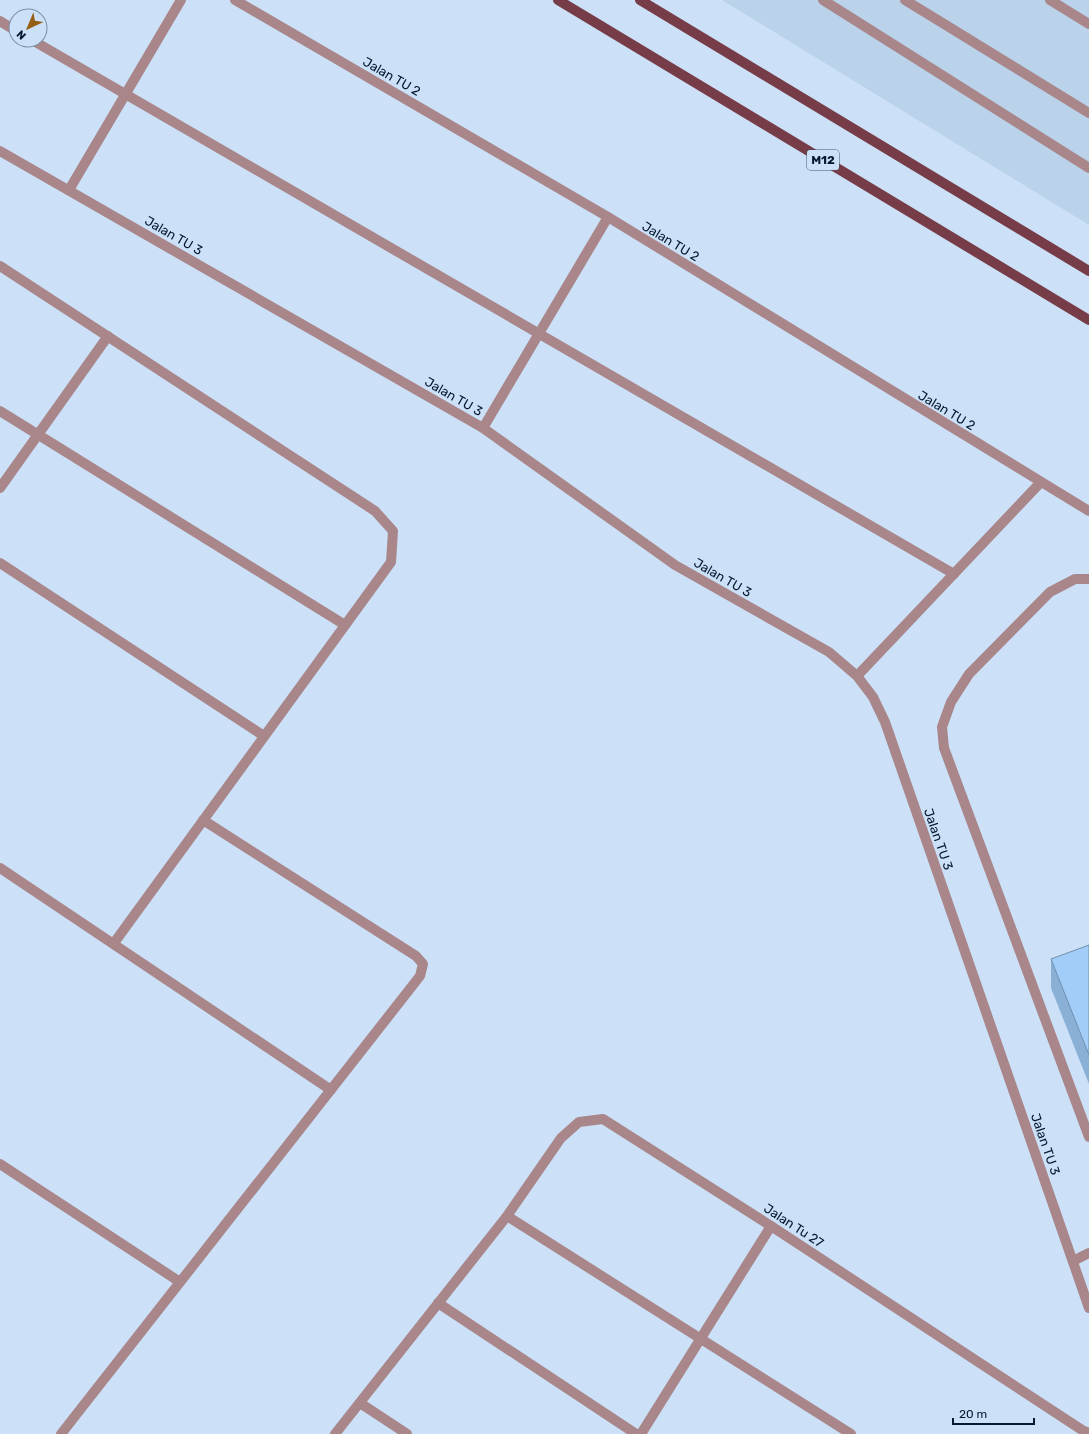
<svg xmlns="http://www.w3.org/2000/svg" width="1089" height="1434" font-family="Rubik,sans-serif">
  <style>
    .built { fill: #bad2ea }
    .lines { fill: none; stroke-linecap: round; stroke-linejoin: round }
    .service { stroke: #a8868a; stroke-width: 10 }
    .minor { stroke: #a8868a; stroke-width: 10 }
    .tertiary { stroke: #a8868a; stroke-width: 10 }
    .primary { stroke: #763c47; stroke-width: 10 }
    .wall { fill: #8bb0d6 }
    .building { fill: #a2cdf9; stroke: #7190ae }
    .labels { text-anchor: middle; stroke-width: 3; stroke-linejoin: round; paint-order: stroke }
    .shield { fill: #cce1f8; stroke: #41566b; stroke-width: 1 }
    .shield-label { font-size: 12px; font-weight: bold; fill: #051a2e }
    .street-label { font-size: 13px; fill: #051a2e; stroke: #cce1f8 }
  </style>
  <rect width="100%" height="100%" fill="#cce1f8"/>
  <path class="built" d="M 722,0 L 1089,0 L 1089,225 Z"/>
  <g class="lines">
    <path class="service" d="M 905,0 L 1089,113
      M 1050,0 L 1089,24
      M 0,21 L 16,31
      M 32,40 L 954,574
      M 69,190 L 181,0
      M 0,411 L 345,625
      M 483,428 L 608,217
      M 0,488 L 108,336
      M 1089,579 L 1075,579 L 1050,592 L 969,674 L 951,702 L 942,727 L 944,748 L 1089,1137
      M 1073,1261 L 1089,1253
      M 438,1303 L 636,1434
      M 641,1434 L 771,1226"/>
    <path class="minor" d="M 235,0 L 608,217 L 1089,511
      M 0,151 L 483,428 L 675,565 L 829,652 L 857,676 L 873,697 L 885,722 L 1089,1308
      M 0,266 L 375,511 L 393,531 L 391,562 L 114,943
      M 0,563 L 264,736
      M 857,676 L 1041,482
      M 0,868 L 331,1090
      M 0,1164 L 180,1282
      M 507,1216 L 851,1434
      M 360,1403 L 407,1434
      M 61,1434 L 420,976 L 423,964 L 416,956 L 203,820
      M 335,1434 L 507,1216 L 561,1138 L 579,1122 L 603,1119 L 771,1226 L 1082,1430 L 1089,1433"/>
    <path class="tertiary" d="M 823,0 L 1089,168"/>
    <path class="primary" d="M 558,0 L 1089,320
      M 640,0 L 1089,271"/>
  </g>
  <path class="wall" d="M 1089,945 L 1089,1084 L 1051,988 L 1051,959 Z"/>
  <path class="building" d="M 1089,945 L 1089,1055 L 1051,959 Z"/>
  <g class="labels">
    <rect class="shield" x="807" y="150" width="32" height="20" rx="3"/>
    <g class="shield-label">
      <text x="823" y="164">M12</text>
    </g>
    <g class="street-label">
      <text transform="translate(392 76) rotate(30)" y="5">Jalan TU 2</text>
      <text transform="translate(174 235) rotate(30)" y="5">Jalan TU 3</text>
      <text transform="translate(671 241) rotate(31)" y="5">Jalan TU 2</text>
      <text transform="translate(454 396) rotate(30)" y="5">Jalan TU 3</text>
      <text transform="translate(947 410) rotate(31)" y="5">Jalan TU 2</text>
      <text transform="translate(723 577) rotate(30)" y="5">Jalan TU 3</text>
      <text transform="translate(939 839) rotate(71)" y="5">Jalan TU 3</text>
      <text transform="translate(1046 1144) rotate(71)" y="5">Jalan TU 3</text>
      <text transform="translate(794 1225) rotate(33)" y="5">Jalan Tu 27</text>
    </g>
  </g>
  <g transform="translate(28 28) rotate(224)"><circle r="19" fill="#cce1f8" stroke="#7c91a7"/>
  <path d="M0-3L7 15L0 10L-7 15Z" fill="#956016"/>
  <text y="-6" font-size="11" font-weight="bold" text-anchor="middle" fill="#051a2e">N</text>
  </g>
  <path d="M953 1418v6h81v-6" fill="none" stroke="#051a2e" stroke-width="2"/>
  <text x="959" y="1418" font-size="12" fill="#051a2e" stroke="#cce1f8" stroke-width="3" paint-order="stroke">20 m</text>
</svg>
